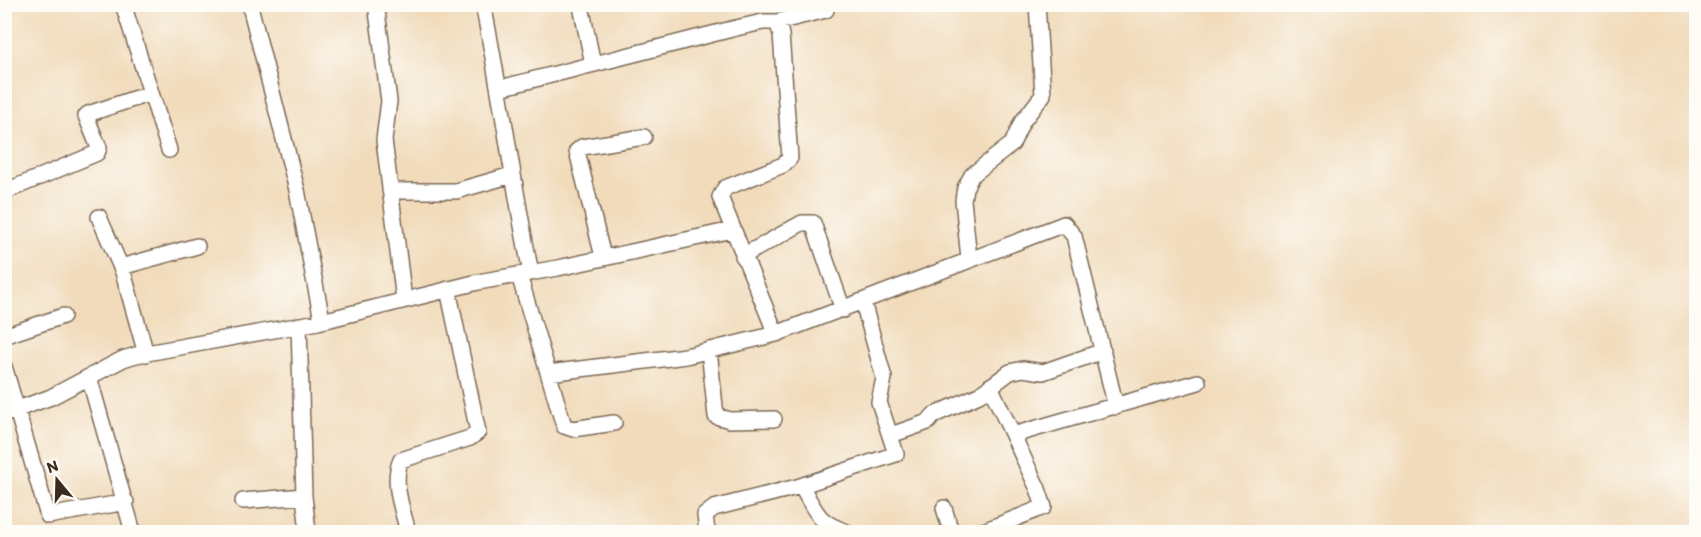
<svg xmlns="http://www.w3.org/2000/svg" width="1701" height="537" font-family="Itim,sans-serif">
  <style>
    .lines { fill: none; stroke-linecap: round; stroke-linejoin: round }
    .minor-casing { stroke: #7b6855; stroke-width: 18 }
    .minor { stroke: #fff; stroke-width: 15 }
  </style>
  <rect width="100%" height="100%" fill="#fdfcf7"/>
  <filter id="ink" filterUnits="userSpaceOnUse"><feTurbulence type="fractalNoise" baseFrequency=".0167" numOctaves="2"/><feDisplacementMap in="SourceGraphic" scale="12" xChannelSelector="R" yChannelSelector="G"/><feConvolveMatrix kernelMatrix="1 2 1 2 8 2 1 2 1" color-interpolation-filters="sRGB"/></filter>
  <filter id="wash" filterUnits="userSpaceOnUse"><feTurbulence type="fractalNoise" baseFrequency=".008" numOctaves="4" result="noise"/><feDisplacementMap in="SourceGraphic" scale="24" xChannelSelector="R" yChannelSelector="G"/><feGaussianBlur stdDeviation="1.35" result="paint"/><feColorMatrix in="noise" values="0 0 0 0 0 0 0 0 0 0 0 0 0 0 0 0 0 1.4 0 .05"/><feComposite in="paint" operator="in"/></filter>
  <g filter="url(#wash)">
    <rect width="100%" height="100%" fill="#f1dbbb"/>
  </g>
  <g filter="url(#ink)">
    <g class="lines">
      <g class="minor-casing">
        <path id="minor" d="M 123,4 L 169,150
          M 376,4 L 389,101 L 384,140 L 404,300
          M 483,4 C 501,94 513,184 531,273
          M 250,6 L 297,190 L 322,320
          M 582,11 L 593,64
          M 777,22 L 826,10
          M 500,88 L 736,28 L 763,22 L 777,22 L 781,34 L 790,158 L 783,165 L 725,188 L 720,197 L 776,334
          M 390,191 L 456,191 L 512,175
          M 4,192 L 97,153 L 99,148 L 86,116 L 88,114 L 151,93
          M 99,217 L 123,272 L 146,354
          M 743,256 L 802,223 L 813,223 L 843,310
          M 603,257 L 577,151 L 582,147 L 644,137
          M 969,259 L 963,200 L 965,188 L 972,175 L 1012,144 L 1022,122 L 1043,95 L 1037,4
          M 121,267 L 197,246
          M 519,275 L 564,426 L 573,429 L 614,423
          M 299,325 L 304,496 L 308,532
          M 4,336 L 63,316
          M 709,350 L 716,416 L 730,420 L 774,419
          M 4,366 L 48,516 L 126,502
          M 548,373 L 686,356 L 776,334 L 1064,224 L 1074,236 L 1116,407
          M 89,377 L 133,532
          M 4,414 L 51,397 L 123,359 L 136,355 L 318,322 L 478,282 L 558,268 L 732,230
          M 891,435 L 928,422 L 934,415 L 979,395 L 1010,372 L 1023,369 L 1043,372 L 1103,351
          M 1013,435 L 1198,382
          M 801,486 C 817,512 816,522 847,532
          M 243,501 L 304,496
          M 944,508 L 951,532
          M 408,532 C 403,511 391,481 401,460 L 470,438 L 478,432 L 448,289
          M 707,532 L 705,515 L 714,508 L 797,487 L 896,454 L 879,402 L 884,378 L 863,302
          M 981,532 L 1044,507 L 1038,489 L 990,386"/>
      </g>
      <use href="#minor" class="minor"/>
    </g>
  </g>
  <rect width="1701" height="537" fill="none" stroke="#fdfcf7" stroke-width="24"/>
  <g transform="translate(57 480) rotate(341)" stroke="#fdfcf7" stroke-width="4.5" paint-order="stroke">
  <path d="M0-4.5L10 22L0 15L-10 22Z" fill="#3b2a1e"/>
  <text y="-9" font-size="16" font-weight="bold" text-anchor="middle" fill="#3b2a1e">N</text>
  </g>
</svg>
